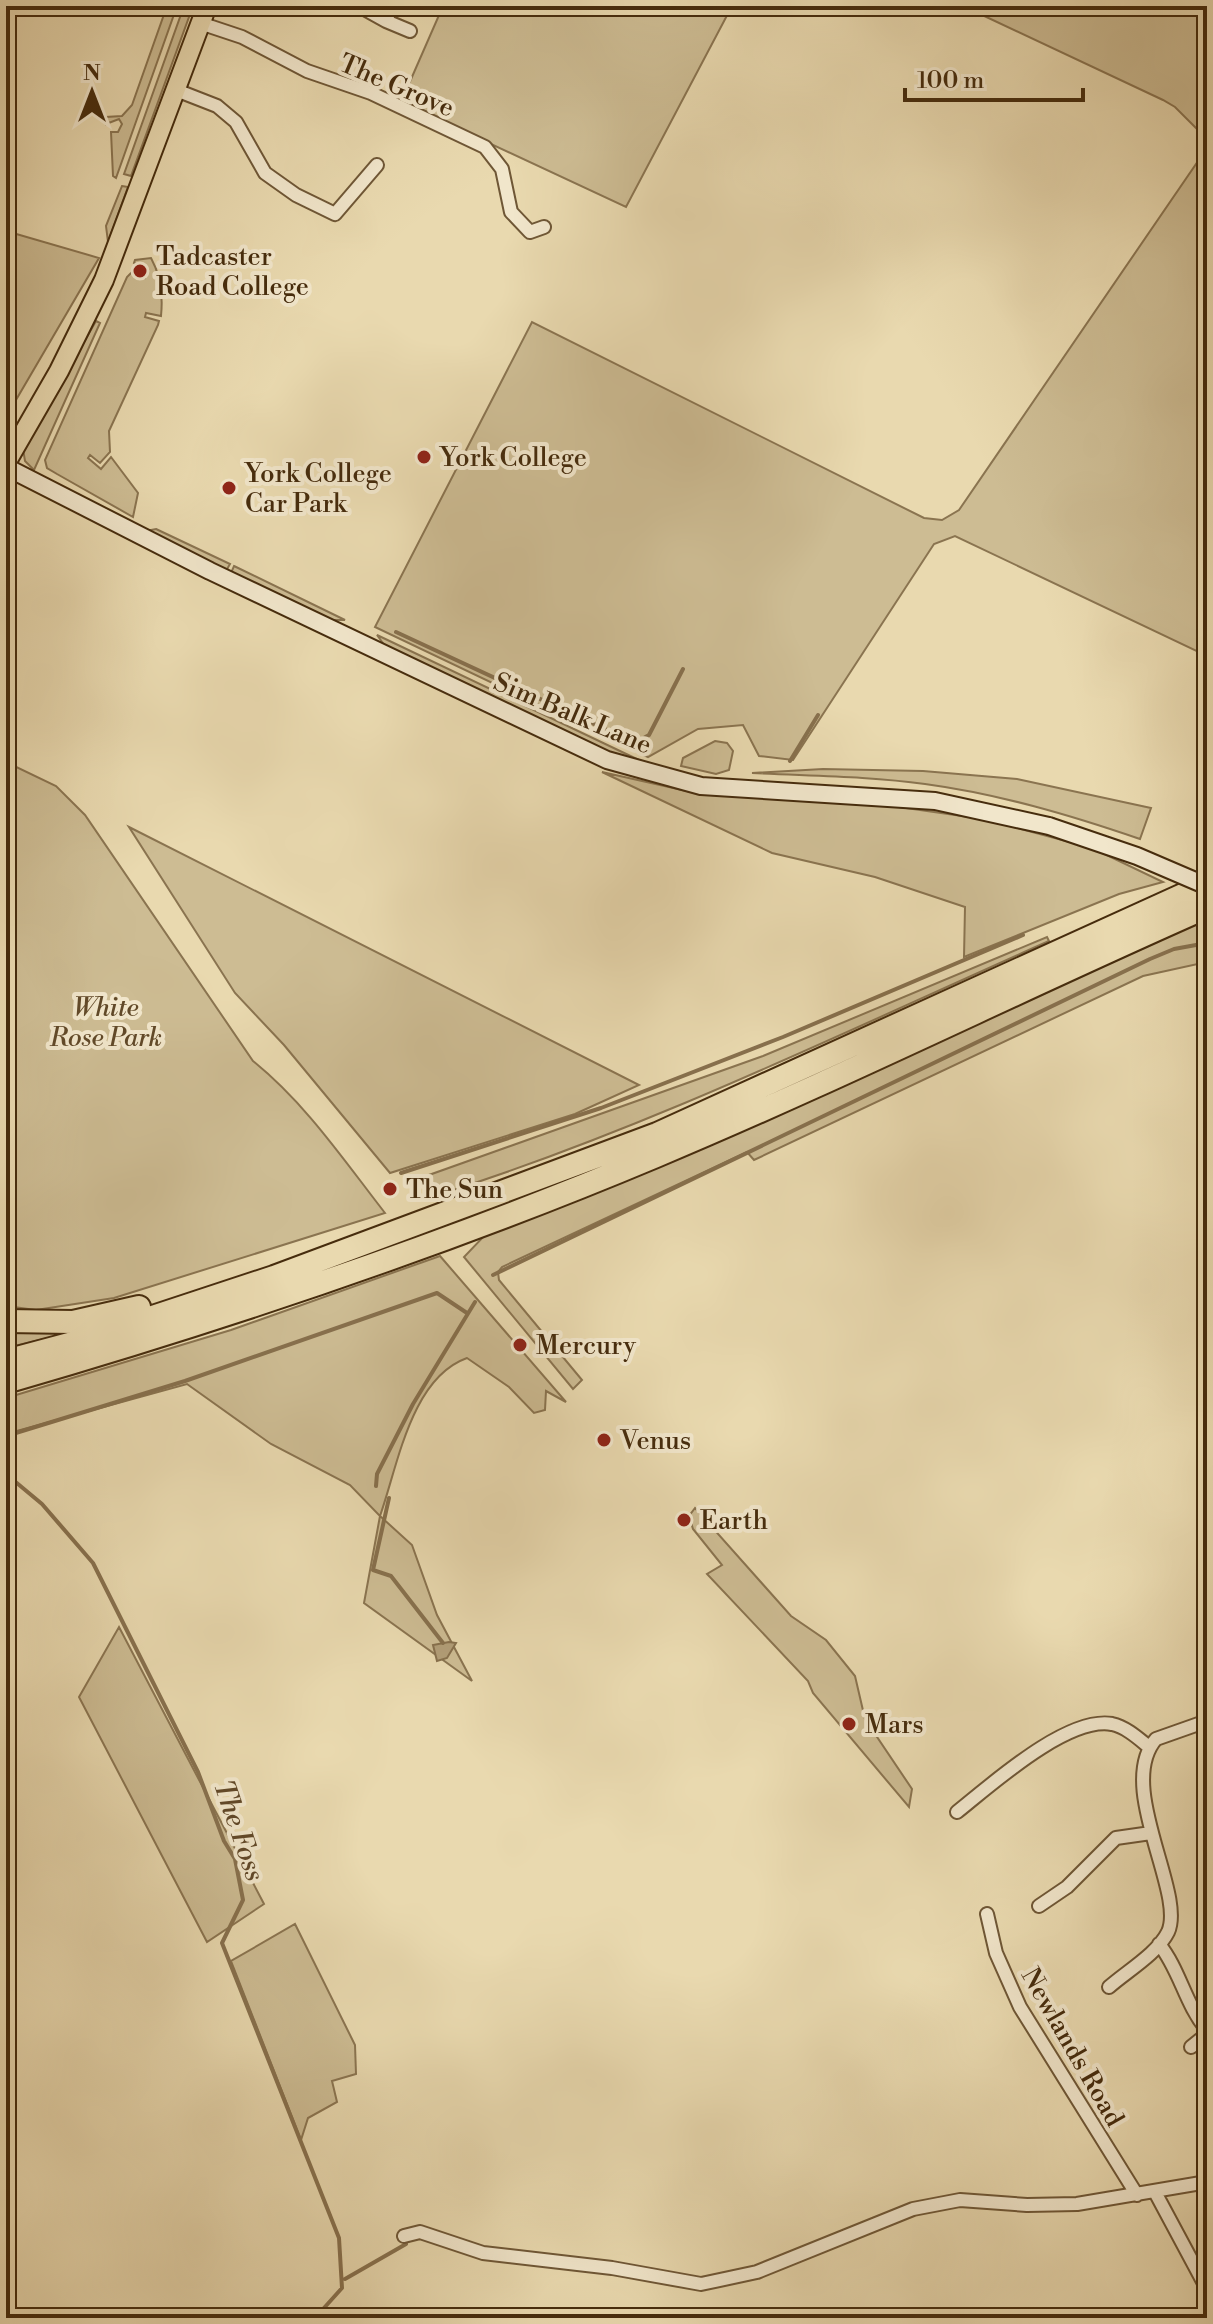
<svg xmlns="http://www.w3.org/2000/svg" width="1213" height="2324" font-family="'Libre Bodoni',serif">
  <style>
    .green { fill: #cdbc93; stroke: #8a7450; stroke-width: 2 }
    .water { fill: #b29e78; stroke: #87704d; stroke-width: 2 }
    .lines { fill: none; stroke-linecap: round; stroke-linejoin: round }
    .stream { stroke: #87704d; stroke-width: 4 }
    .street-casing { stroke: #6f5736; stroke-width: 16 }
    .secondary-casing { stroke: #462c0d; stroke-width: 20 }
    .primary-casing { stroke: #462c0d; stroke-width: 22 }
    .highway-casing { stroke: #462c0d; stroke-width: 26 }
    .street { stroke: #f1e6cb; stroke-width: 12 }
    .secondary { stroke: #f1e6cb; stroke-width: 16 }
    .primary { stroke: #e9d9af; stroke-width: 18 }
    .highway { stroke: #e9d9af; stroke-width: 22 }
    .secondary-bridge-casing { stroke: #462c0d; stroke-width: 20; stroke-linecap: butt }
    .secondary-bridge { stroke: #f1e6cb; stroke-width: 16 }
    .poi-dot { fill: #8f2418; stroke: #f1e6cb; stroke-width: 3 }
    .labels { text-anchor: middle; stroke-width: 8; stroke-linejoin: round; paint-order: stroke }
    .street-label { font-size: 26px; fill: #462c0d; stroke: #f1e6cb }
    .poi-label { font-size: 26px; fill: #462c0d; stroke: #f1e6cb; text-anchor: start }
    .park-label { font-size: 26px; font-style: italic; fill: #614928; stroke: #f1e6cb }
    .water-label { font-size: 28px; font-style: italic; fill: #614828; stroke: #f1e6cb }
  </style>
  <rect width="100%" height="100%" fill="#e9d9af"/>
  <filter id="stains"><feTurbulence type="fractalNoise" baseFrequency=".0025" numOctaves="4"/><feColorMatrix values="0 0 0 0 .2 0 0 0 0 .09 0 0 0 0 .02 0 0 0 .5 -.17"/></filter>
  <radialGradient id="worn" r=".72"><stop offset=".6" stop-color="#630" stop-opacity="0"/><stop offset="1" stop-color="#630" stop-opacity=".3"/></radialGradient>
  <path class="green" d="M 167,6 L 177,6 L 116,178 L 113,176 L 111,132 L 118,132 L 122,124 L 119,119 L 106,124 L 106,117 L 122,116 L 132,105 Z
    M 184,6 L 193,6 L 131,176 L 124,174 Z
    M 443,6 L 732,6 L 626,207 L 401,102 Z
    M 963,6 L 1207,6 L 1207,139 L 1175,107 L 1163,100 Z
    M 1207,148 L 1207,656 L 955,536 L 934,544 L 793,760 L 759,756 L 743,725 L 698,729 L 648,757 L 375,627 L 532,322 L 924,518 L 942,520 L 959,510 Z
    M 122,186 L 128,187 L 108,242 L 106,226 Z
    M 6,231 L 99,258 L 6,417 Z
    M 151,258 C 161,276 163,296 161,316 L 146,313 L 145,317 L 159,321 L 158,325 L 109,431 L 110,452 L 100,463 L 90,455 L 88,458 L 101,469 L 111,457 L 138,493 L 133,517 L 57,474 L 47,468 L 45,460 L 127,277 L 132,272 L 145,278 L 148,270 L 134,263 L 135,260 Z
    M 96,321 L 100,323 L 34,470 L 25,461 L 23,449 Z
    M 156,529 L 230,564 L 226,571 L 146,531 Z
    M 234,566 L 345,620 L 329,620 L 231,573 Z
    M 377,635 L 641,761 L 603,750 L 385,646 Z
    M 715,741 L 727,743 L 733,751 L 729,770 L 716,774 L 681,766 L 683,758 Z
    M 6,762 L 56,786 L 85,815 L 253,1061 C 306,1104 343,1159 385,1213 L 114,1298 L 36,1310 L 6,1306 Z
    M 823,769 L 923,771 L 1017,779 L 1151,808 L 1140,839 C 1070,815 999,794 925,784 C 868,776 810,776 752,773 Z
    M 602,772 L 691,792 L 864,802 L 983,819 L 1092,848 L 1163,882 L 1119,894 L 964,957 L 965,907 L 875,877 L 772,853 Z
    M 129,827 L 639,1085 L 575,1114 L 390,1173 L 284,1045 L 235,993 Z
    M 1207,919 L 1207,962 L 1143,976 L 754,1160 L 747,1152 L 502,1267 L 498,1272 L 499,1280 L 582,1380 L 573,1389 L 464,1257 L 485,1235 L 746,1129 Z
    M 1047,937 L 1049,941 C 846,1031 647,1129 435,1196 L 429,1175 L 763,1056 Z
    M 440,1256 L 566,1402 L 546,1391 L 545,1410 L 534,1413 L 509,1387 L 467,1358 C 411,1378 398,1465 380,1516 L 412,1545 L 437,1615 L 472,1681 L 364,1603 L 380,1516 L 350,1485 L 271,1444 L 187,1384 L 6,1434 L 6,1398 L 231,1330 Z
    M 6,1325 L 103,1325 L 6,1348 Z
    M 695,1508 L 791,1616 L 826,1640 L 855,1676 L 865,1719 L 912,1789 L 909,1807 L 813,1693 L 808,1681 L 707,1574 L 722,1565 L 693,1529 L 689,1516 Z
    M 119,1627 L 264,1904 L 207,1942 L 79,1697 Z
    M 295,1924 L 355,2045 L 356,2074 L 332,2081 L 337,2102 L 308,2118 L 301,2140 L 231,1961 Z"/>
  <path class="water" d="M 449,1642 L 456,1643 L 447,1658 L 437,1661 L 433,1645 Z"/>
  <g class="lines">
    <path class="stream" d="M 396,632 L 635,743 L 649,735 L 683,669
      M 790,761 L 818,715
      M 401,1173 L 601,1108 L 783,1037 L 1023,935
      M 493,1275 L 1150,959 L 1174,949 L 1207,943
      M 6,1436 L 185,1381 L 437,1293 L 467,1313
      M 6,1474 L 42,1504 L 93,1563 L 198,1772 L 224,1841 L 235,1859 L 243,1900 L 222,1943 L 339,2238 L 342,2288 L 315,2318
      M 376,1486 L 377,1474 L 413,1404 L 475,1302
      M 389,1498 L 373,1570 L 391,1576 L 443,1643
      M 345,2279 L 406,2244"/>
    <g class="street-casing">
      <path id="street" d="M 359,6 L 386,21 L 392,6
        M 386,21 L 410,31
        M 200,23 L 242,37 L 307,71 L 371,93 L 485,147 L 502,169 L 511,212 L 530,232 L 544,227
        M 176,90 L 217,106 L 236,122 L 265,173 L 296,195 L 335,214 L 377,165
        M 957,1812 C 991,1785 1067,1716 1112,1724 C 1126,1727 1138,1738 1149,1747
        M 1039,1906 L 1067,1887 L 1116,1838 L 1151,1833
        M 987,1914 L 996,1953 L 1020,2007 L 1137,2195
        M 1159,1944 C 1180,1970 1185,2004 1207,2030
        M 1109,1987 C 1127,1971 1157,1954 1168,1932 C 1186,1893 1115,1786 1156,1739 L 1207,1721
        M 1191,2047 L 1207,2034
        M 1155,2192 L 1207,2289
        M 404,2236 L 420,2232 L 483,2253 L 612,2268 L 701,2284 L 757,2272 L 913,2209 L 960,2200 L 1027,2205 L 1077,2204 L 1207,2182"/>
    </g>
    <g class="secondary-casing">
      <path id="secondary" d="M 6,467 L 210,571 L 607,760 L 701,786 L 935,801 L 1049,826"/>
    </g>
    <g class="primary-casing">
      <path id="primary" d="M 6,463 L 59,371 L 104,280 L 207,6"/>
    </g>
    <g class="highway-casing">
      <path id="highway" d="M 6,1321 L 73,1322 L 139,1307
        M 6,1361 L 77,1342 L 274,1277 L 657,1134 L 1207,884
        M 6,1382 C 227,1318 444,1245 656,1156 C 842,1078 1023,988 1207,907"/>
    </g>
    <use href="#street" class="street"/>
    <use href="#secondary" class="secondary"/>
    <use href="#primary" class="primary"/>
    <use href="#highway" class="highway"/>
    <g class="secondary-bridge-casing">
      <path id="secondary-bridge" d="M 1049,826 L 1137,856 L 1207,886"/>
    </g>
    <use href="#secondary-bridge" class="secondary-bridge"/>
  </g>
  <g class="poi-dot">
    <circle cx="140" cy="271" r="8"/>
    <circle cx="424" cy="457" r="8"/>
    <circle cx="229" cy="488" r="8"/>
    <circle cx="390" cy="1189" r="8"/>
    <circle cx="520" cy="1345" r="8"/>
    <circle cx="604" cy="1440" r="8"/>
    <circle cx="684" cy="1520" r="8"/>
    <circle cx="849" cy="1724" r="8"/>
  </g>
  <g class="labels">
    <g class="street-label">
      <text transform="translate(397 85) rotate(23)" y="9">The Grove</text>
      <text transform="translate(573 713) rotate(23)" y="9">Sim Balk Lane</text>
      <text transform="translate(1073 2047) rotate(60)" y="9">Newlands Road</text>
    </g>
    <g class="poi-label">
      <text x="156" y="265">Tadcaster<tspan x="156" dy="30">Road College</tspan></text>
      <text x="440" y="466">York College</text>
      <text x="245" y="482">York College<tspan x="245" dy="30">Car Park</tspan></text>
      <text x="406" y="1198">The Sun</text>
      <text x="536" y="1354">Mercury</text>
      <text x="620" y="1449">Venus</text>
      <text x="700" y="1529">Earth</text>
      <text x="865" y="1733">Mars</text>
    </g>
    <g class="park-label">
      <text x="106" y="1016">White<tspan x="106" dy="30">Rose Park</tspan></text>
    </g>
    <g class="water-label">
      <text transform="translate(240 1830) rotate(71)" y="10">The Foss</text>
    </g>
  </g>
  <rect width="1213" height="2324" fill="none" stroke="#e9d9af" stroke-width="32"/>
  <rect x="8" y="8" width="1197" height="2308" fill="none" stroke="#462c0d" stroke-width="4"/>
  <rect x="16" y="16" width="1181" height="2292" fill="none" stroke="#462c0d" stroke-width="2"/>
  <g transform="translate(92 92)" stroke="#f1e6cb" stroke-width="6" paint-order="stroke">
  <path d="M0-6L14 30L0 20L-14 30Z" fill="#462c0d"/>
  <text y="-12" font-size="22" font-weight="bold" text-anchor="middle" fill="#462c0d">N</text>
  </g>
  <path d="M905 88v12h178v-12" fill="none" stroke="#462c0d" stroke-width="4"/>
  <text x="917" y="88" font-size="24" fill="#462c0d" stroke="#f1e6cb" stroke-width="6" paint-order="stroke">100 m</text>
  <rect width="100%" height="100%" filter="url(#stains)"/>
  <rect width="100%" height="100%" fill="url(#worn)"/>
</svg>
